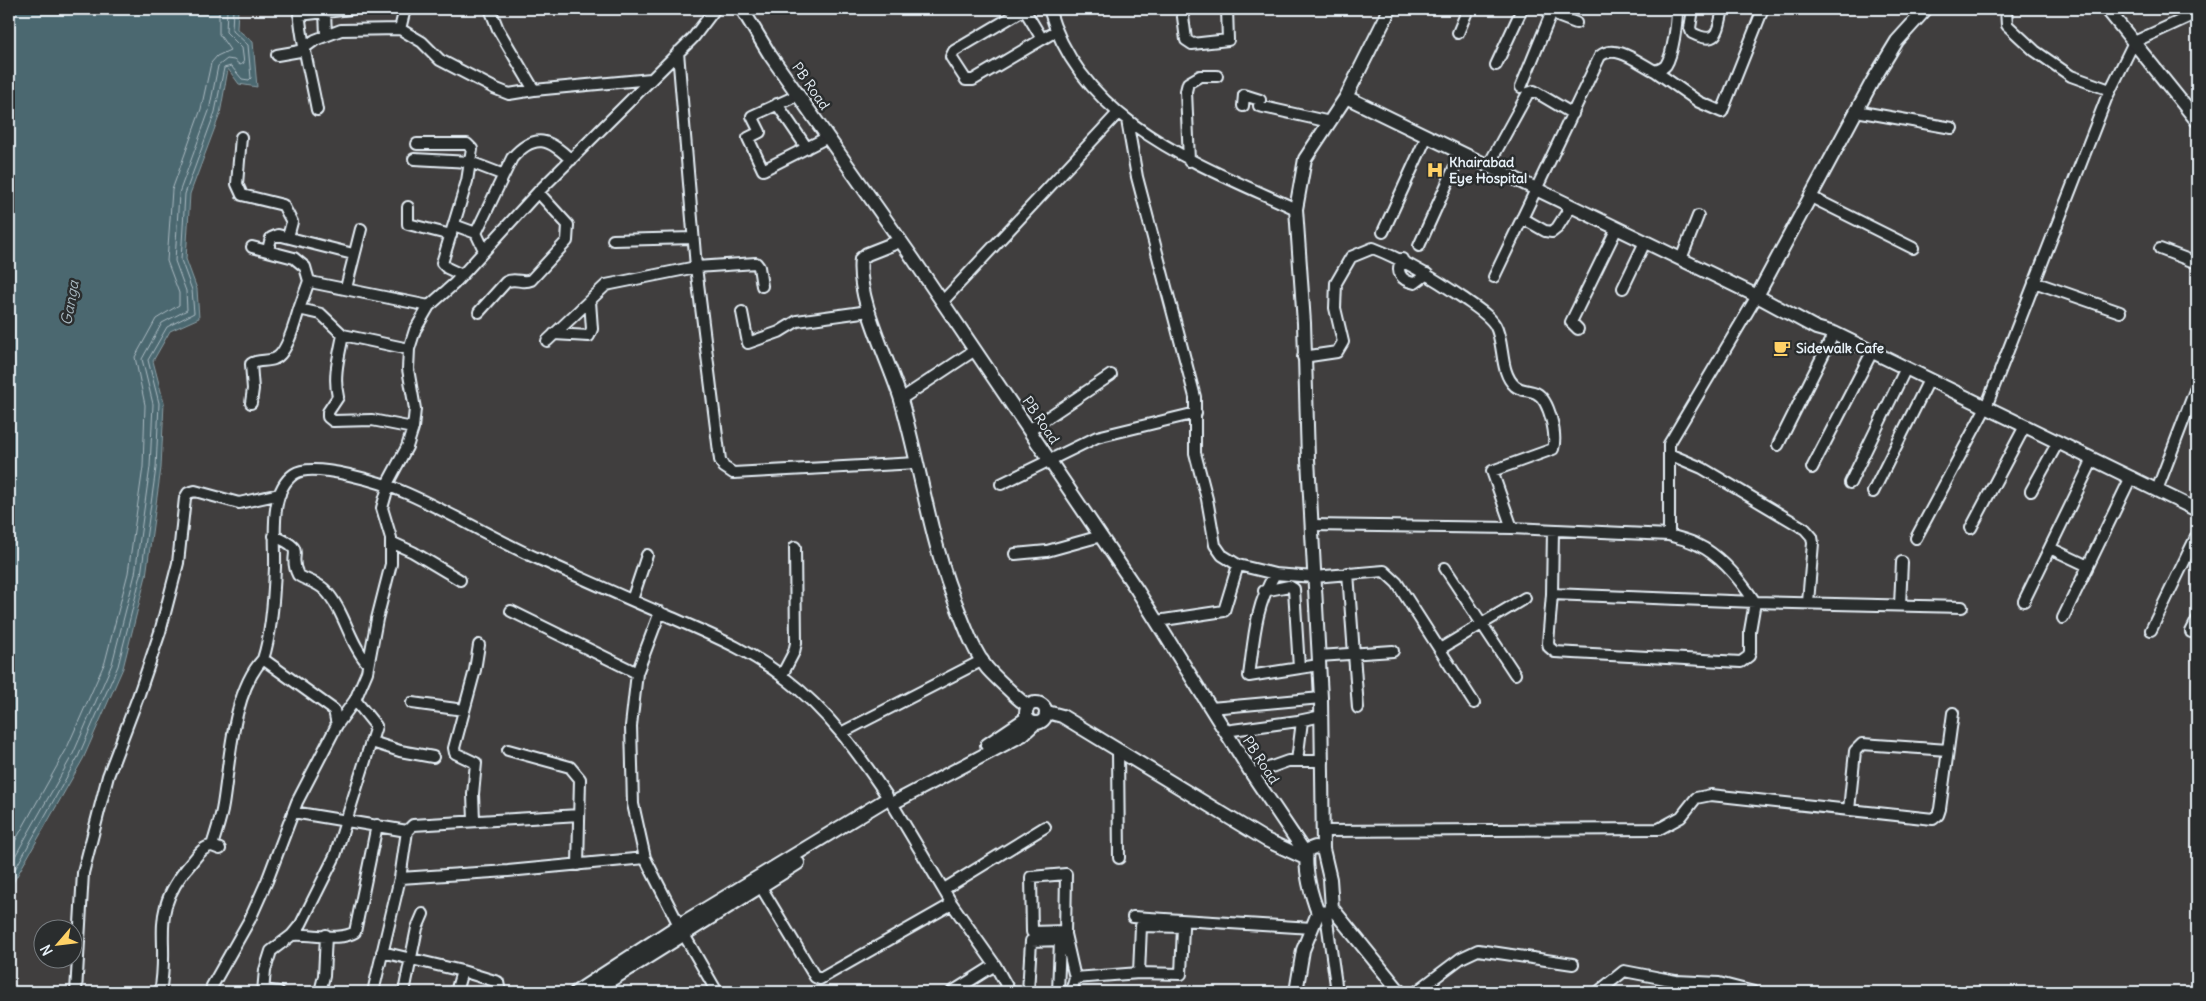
<svg xmlns="http://www.w3.org/2000/svg" width="2206" height="1001" font-family="Delius,sans-serif">
  <style>
    .water { fill: #4c6870; stroke: #8a9fa6 }
    .lines { fill: none; stroke-linecap: round; stroke-linejoin: round }
    .shore { stroke: #aabac2; stroke-width: 1 }
    .minor-casing { stroke: #e8f1f8; stroke-width: 14 }
    .tertiary-casing { stroke: #e8f1f8; stroke-width: 16 }
    .minor { stroke: #2a2d2e; stroke-width: 10 }
    .tertiary { stroke: #2a2d2e; stroke-width: 12 }
    .labels { text-anchor: middle; stroke-width: 5; stroke-linejoin: round; paint-order: stroke }
    .street-label { font-size: 14px; fill: #e8f1f8; stroke: #2a2d2e }
    .poi-label { font-size: 14px; font-weight: bold; fill: #e8f1f8; stroke: #2a2d2e; text-anchor: start }
    .water-label { font-size: 15px; font-style: italic; fill: #aabac2; stroke: #2a2d2e }
  </style>
  <rect width="100%" height="100%" fill="#403e3e"/>
  <filter id="ink" filterUnits="userSpaceOnUse"><feTurbulence type="fractalNoise" baseFrequency=".02" numOctaves="2"/><feDisplacementMap in="SourceGraphic" scale="10" xChannelSelector="R" yChannelSelector="G"/><feConvolveMatrix kernelMatrix="1 2 1 2 8 2 1 2 1" color-interpolation-filters="sRGB"/></filter>
  <g filter="url(#ink)">
    <path class="water" d="M 9,9 L 238,9 L 237,29 L 253,42 L 257,87 L 239,84 L 228,69 L 220,114 L 190,194 L 186,259 L 197,289 L 199,318 L 170,331 L 153,361 L 164,403 L 161,468 L 146,576 L 123,668 L 83,759 L 9,890 Z"/>
    <g class="lines">
      <path class="shore" d="M 9,852 L 66,750 L 105,662 L 128,573 L 143,467 L 145,405 L 135,357 L 156,319 L 179,305 L 179,293 L 167,261 L 172,190 L 201,109 L 211,63 L 217,56 L 230,50 L 219,34 L 219,9
        M 9,867 L 73,754 L 112,664 L 135,574 L 150,467 L 153,404 L 142,359 L 162,323 L 187,310 L 186,291 L 175,261 L 179,193 L 209,111 L 218,66 L 227,59 L 234,60 L 240,65 L 244,63 L 242,48 L 226,32 L 227,9
        M 9,880 L 78,757 L 118,666 L 141,575 L 156,468 L 159,403 L 148,360 L 167,327 L 194,313 L 192,290 L 181,260 L 185,194 L 215,112 L 224,68 L 231,66 L 242,79 L 249,80 L 251,78 L 248,45 L 232,30 L 233,9"/>
      <g class="minor-casing">
        <path id="minor" d="M 299,9 C 301,43 311,76 317,110
          M 490,9 L 498,29 L 534,90 L 651,79
          M 1024,9 L 1042,39
          M 1025,9 L 954,51 L 951,57 L 966,80 L 973,80 L 1056,31
          M 1049,9 C 1082,123 1198,164 1296,209
          M 1182,9 L 1186,40 L 1192,44 L 1228,40 L 1227,9
          M 1553,9 L 1560,17 L 1576,23
          M 1693,9 L 1690,28 L 1692,33 C 1718,46 1718,31 1723,9
          M 2006,9 L 2007,25 L 2035,51 L 2071,76 L 2110,90
          M 325,12 L 326,35
          M 299,15 L 351,9
          M 400,29 L 405,9
          M 1458,33 L 1468,9
          M 678,52 L 696,267 L 756,263 L 759,267 L 762,286
          M 277,55 L 300,51 L 315,40 L 341,30 L 400,29 L 422,42 L 440,60 L 494,88 L 509,94 L 534,90
          M 1496,65 L 1522,9
          M 1655,71 L 1699,102 L 1722,112 L 1763,9
          M 1521,87 L 1553,9
          M 798,95 L 752,116 L 760,132 L 748,138 L 763,170 L 828,137
          M 777,104 L 807,148
          M 1243,106 L 1244,95 L 1260,100 L 1259,106 L 1330,122
          M 1856,111 L 1952,128
          M 1127,120 L 1137,177 L 1195,397 L 1195,453 L 1207,499 L 1215,545 L 1222,555 L 1238,565 L 1275,574 L 1314,577 L 1384,571 L 1397,583 L 1474,703
          M 241,137 L 237,184 L 242,195 L 283,205 L 292,222 L 288,237
          M 417,144 L 467,144 L 472,149 L 467,181 L 442,263 L 447,268 L 462,275
          M 414,159 L 470,162 L 504,175
          M 1189,161 L 1186,91 L 1188,83 L 1200,76 L 1217,76
          M 1488,166 L 1528,93 L 1534,91 L 1573,114
          M 1811,197 L 1913,248
          M 408,207 L 408,224 L 451,235
          M 1522,218 L 1545,231 L 1552,232 L 1557,228 L 1571,206
          M 454,225 L 476,233 L 484,250
          M 1383,232 L 1427,136
          M 476,233 L 512,158 C 535,132 550,139 571,160
          M 613,240 L 693,238
          M 1419,246 L 1461,153
          M 252,247 L 294,258 L 305,267 L 309,281 L 315,283 L 429,306
          M 2160,249 L 2197,263
          M 268,250 L 271,238 L 278,235 L 353,254
          M 1402,259 C 1395,272 1401,281 1415,283 L 1427,274
          M 1681,259 L 1698,216
          M 1494,277 L 1600,56 C 1615,43 1639,63 1655,71 C 1658,70 1663,69 1666,65 C 1673,54 1677,23 1677,9
          M 309,281 L 299,309 L 321,314 L 343,335 L 409,349
          M 2034,282 L 2120,312
          M 346,288 L 361,229
          M 1623,288 L 1645,242
          M 942,302 L 1118,113
          M 479,312 L 506,282 C 515,277 522,284 531,280 L 567,241 L 568,225 L 538,192
          M 742,312 L 748,343 L 779,332 L 797,321 L 869,311
          M 1578,329 L 1571,322 L 1617,228
          M 554,334 L 589,336 L 592,329 L 590,301
          M 343,335 C 339,356 333,376 338,397 L 328,412 L 328,417 L 333,421 L 372,420 L 413,428
          M 547,341 L 606,285 L 696,267 L 720,460 L 724,467 L 733,473 L 917,463
          M 1303,357 L 1337,352 L 1343,342 L 1335,308 L 1336,283 L 1351,257 L 1373,248 C 1406,261 1434,278 1463,298 C 1474,306 1488,314 1495,325 C 1505,343 1499,372 1515,386 C 1521,391 1530,390 1536,393 C 1550,400 1557,436 1553,449 L 1492,471 L 1512,528 L 1311,525
          M 901,399 L 975,350
          M 251,403 L 253,389 L 251,364 C 258,359 266,362 274,359 C 287,355 295,322 299,309
          M 1029,430 L 1111,375
          M 1778,445 L 1834,333
          M 1669,454 L 1702,468 L 1805,529 L 1812,537 L 1813,543 L 1808,602
          M 1812,468 L 1872,352
          M 1850,483 L 1906,368
          M 1001,484 L 1097,437 L 1196,413
          M 386,486 L 407,447 L 413,428 L 415,409 L 408,369 L 409,349 L 415,330 L 429,306 L 454,284 L 538,192 L 693,38 L 715,9
          M 2157,490 L 2197,385
          M 2031,491 L 2058,442
          M 1873,492 L 1929,380
          M 1512,528 L 1669,535 L 1669,444 L 1757,296
          M 1971,528 L 2025,426
          M 1669,535 C 1678,538 1689,540 1698,545 C 1722,556 1741,581 1755,602 L 1962,607
          M 274,536 C 310,551 286,552 298,575 C 307,581 317,582 325,590 C 345,611 349,643 368,664
          M 1916,538 L 1986,407 L 2106,99 L 2134,42 L 2197,13
          M 391,542 L 413,552 L 460,580
          M 2050,548 L 2088,566
          M 1015,554 L 1047,551 L 1101,536
          M 1445,568 L 1515,674
          M 1348,573 L 1358,708
          M 1275,574 C 1255,606 1254,639 1249,676 L 1319,665
          M 1264,591 L 1289,586 L 1294,589 L 1299,668
          M 1552,594 L 1755,602 L 1750,631 L 1750,652 L 1749,656 L 1741,662 L 1555,652 L 1549,647 L 1548,643 Z
          M 1552,594 L 1553,531
          M 632,600 L 647,555
          M 2024,601 L 2093,459
          M 1900,605 L 1902,562
          M 511,611 L 637,673
          M 660,612 L 637,673 L 631,726 L 633,804 L 645,858 L 683,933 L 717,992
          M 2063,618 L 2131,477
          M 1157,621 L 1224,611 L 1238,565
          M 2151,630 L 2197,535
          M 2191,632 L 2197,620
          M 1440,649 L 1525,598
          M 1319,656 L 1393,651
          M 782,675 L 794,652 L 796,643 L 795,547
          M 412,703 L 464,710
          M 1211,708 L 1321,698
          M 337,725 L 355,700
          M 1225,731 L 1298,721 L 1322,716
          M 841,733 L 983,660
          M 372,742 L 400,751 L 433,757
          M 508,750 L 570,767 L 580,779 L 578,865
          M 1118,750 L 1119,858
          M 1297,761 L 1302,721
          M 1252,774 L 1288,761 L 1323,761
          M 893,805 L 952,904 L 995,965 L 1010,992
          M 1849,810 L 1855,751 L 1862,744 L 1948,750
          M 293,812 L 407,831
          M 474,820 L 473,794 L 476,763 L 455,753 L 454,748 L 475,670 L 479,645
          M 1324,831 L 1659,829 L 1681,817 L 1696,798 L 1711,795 L 1933,819 L 1938,815 L 1940,809 L 1953,713
          M 212,846 C 216,832 221,819 223,805 C 230,762 232,692 263,659
          M 400,878 L 508,871 L 645,858
          M 761,887 L 815,977 L 820,979 L 952,904
          M 944,889 L 1045,827
          M 1326,914 L 1337,992
          M 1133,917 L 1312,928
          M 1065,931 L 1032,932 L 1031,877 L 1066,874 L 1065,934 L 1075,978
          M 292,935 C 311,933 339,942 355,932 L 377,825
          M 382,952 L 462,971 L 456,992
          M 462,971 L 498,982 L 500,992
          M 76,992 L 83,873 L 108,776 L 138,697 L 160,632 L 178,563 L 185,498 L 188,493 L 195,491 L 239,503 L 280,494
          M 160,992 C 171,937 146,914 192,862 C 197,856 203,846 212,846 L 220,849
          M 211,992 L 212,986 L 250,919 L 267,881 L 297,802 L 337,725 L 334,710 L 263,659 C 272,632 274,596 275,567 C 276,540 268,492 294,474 C 313,461 384,483 406,493 C 452,513 495,540 541,560 C 584,579 626,598 668,616 C 709,634 750,650 786,679 C 828,711 858,753 887,796
          M 260,992 L 263,990 L 279,992
          M 263,992 L 265,970 L 271,951 L 292,935 L 301,924 L 335,856 L 376,726 L 355,700 L 367,672 L 377,619 L 391,564 L 391,538 L 382,508 L 388,487
          M 320,992 L 324,976 L 326,935
          M 373,992 L 400,878 L 407,831 L 413,825 L 579,815
          M 404,992 L 417,928 L 423,914
          M 952,992 L 995,965
          M 1028,992 L 1031,941 L 1060,940 L 1058,992
          M 1071,992 L 1075,978 L 1139,973 L 1181,974 L 1183,927 L 1141,926 L 1139,973
          M 1416,992 L 1461,958 L 1478,950 L 1573,964
          M 1598,992 L 1624,971 L 1676,981 L 1719,983 L 1754,992"/>
      </g>
      <g class="tertiary-casing">
        <path id="tertiary" d="M 742,9 L 770,55 L 914,260 L 1137,590 L 1252,774 L 1306,854
          M 2107,9 L 2197,121
          M 1346,97 L 1757,296 L 1816,328 L 1834,333 L 2197,510
          M 900,241 L 867,254 L 861,259 C 856,299 889,360 901,400 C 922,472 930,544 960,614 C 967,632 975,653 987,668 C 993,675 1000,681 1006,687 C 1014,694 1019,701 1029,706
          M 1757,296 L 1872,82 L 1897,41 L 1926,9
          M1026 713a10 10 0 1 1 20 0a10 10 0 1 1-20 0Z
          M 1047,712 L 1062,716 L 1266,840 L 1305,858
          M 987,745 L 1027,718
          M 895,802 L 1022,735 L 1034,724
          M 1323,849 L 1315,847 L 1307,850 C 1304,870 1311,894 1318,913 L 1330,912 L 1332,908 L 1330,879 L 1323,849 L 1321,698 L 1308,459 L 1304,323 L 1296,209 L 1305,159 L 1346,97 L 1390,9
          M 1332,908 L 1400,992
          M 576,992 L 679,925 L 885,800
          M 592,992 L 798,863
          M 1296,992 L 1303,950 L 1318,913"/>
      </g>
      <use href="#minor" class="minor"/>
      <use href="#tertiary" class="tertiary"/>
    </g>
  </g>
  <defs>
    <g id="hospital-bare" transform="scale(1.35)"><path d="M-5-5h3v3.5h4V-5h3V5h-3V1.5h-4V5h-3Z" fill="#ffd166" stroke="#2a2d2e" stroke-width="2.5" paint-order="stroke"/></g>
    <g id="cafe-bare" transform="scale(1.35)"><path d="M-5.5-4.5H6V0H3Q3 3.5 0 3.5H-2.5Q-5.5 3.5-5.5 0ZM3-3.2v2h1.7v-2ZM-6 4.5H4V6H-6Z" fill="#ffd166" stroke="#2a2d2e" stroke-width="2.5" paint-order="stroke"/></g>
  </defs>
  <g fill-rule="evenodd">
    <use href="#hospital-bare" x="1435" y="170"/>
    <use href="#cafe-bare" x="1782" y="348"/>
  </g>
  <g class="labels">
    <g class="street-label">
      <text transform="translate(811 86) rotate(55)" y="5">PB Road</text>
      <text transform="translate(1041 420) rotate(56)" y="5">PB Road</text>
      <text transform="translate(1261 760) rotate(57)" y="5">PB Road</text>
    </g>
    <g class="poi-label">
      <text x="1449" y="167">Khairabad<tspan x="1449" dy="16">Eye Hospital</tspan></text>
      <text x="1796" y="353">Sidewalk Cafe</text>
    </g>
    <g class="water-label">
      <text transform="translate(70 303) rotate(-80)" y="5">Ganga</text>
    </g>
  </g>
  <rect width="2206" height="1001" fill="none" stroke="#2a2d2e" stroke-width="30"/>
  <rect x="15" y="15" width="2176" height="971" fill="none" stroke="#e8f1f8" stroke-width="2" filter="url(#ink)"/>
  <g transform="translate(58 944) rotate(242)"><circle r="24" fill="#2a2d2e" stroke="#767b7f"/>
  <path d="M0-4L9 19L0 12L-9 19Z" fill="#ffd166"/>
  <text y="-8" font-size="14" font-weight="bold" text-anchor="middle" fill="#e8f1f8">N</text>
  </g>
</svg>
